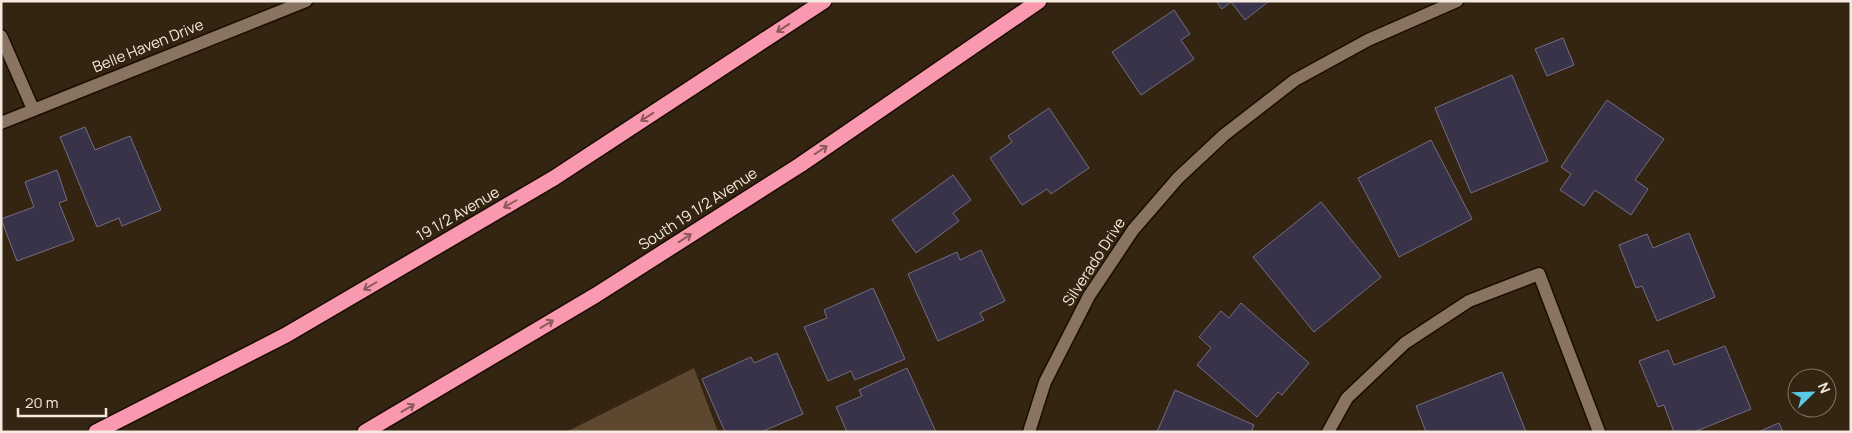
<svg xmlns="http://www.w3.org/2000/svg" width="1852" height="433" font-family="Manrope,sans-serif">
  <style>
    .green { fill: #5e472f }
    .building { fill: #393349; stroke: #746d86 }
    .lines { fill: none; stroke-linecap: round; stroke-linejoin: round }
    .minor-casing { stroke: #1b0c00; stroke-width: 15 }
    .highway-casing { stroke: #1b0c00; stroke-width: 18 }
    .minor { stroke: #887460; stroke-width: 12 }
    .highway { stroke: #f899b0; stroke-width: 15 }
    .oneway { stroke: #8c5959 }
    .labels { text-anchor: middle; stroke-width: 5; stroke-linejoin: round; paint-order: stroke }
    .street-label { font-size: 15px; fill: #f5eadf; stroke: #342412 }
  </style>
  <rect width="100%" height="100%" fill="#342412"/>
  <path class="green" d="M 694,368 L 718,432 L 566,432 Z"/>
  <path class="building" d="M 1216,1 L 1269,1 L 1245,20 L 1231,2 L 1222,9 Z
    M 1174,10 L 1190,34 L 1181,40 L 1194,59 L 1141,95 L 1112,52 Z
    M 1563,38 L 1574,65 L 1547,76 L 1535,49 Z
    M 1512,75 L 1548,161 L 1471,193 L 1435,108 Z
    M 1607,100 L 1664,139 L 1635,180 L 1648,189 L 1631,215 L 1595,190 L 1584,206 L 1560,190 L 1571,174 L 1561,167 Z
    M 1049,108 L 1089,168 L 1051,194 L 1047,189 L 1022,205 L 990,158 L 1012,142 L 1008,136 Z
    M 85,127 L 95,150 L 130,136 L 161,210 L 122,226 L 119,218 L 97,227 L 60,137 Z
    M 1431,140 L 1472,219 L 1399,257 L 1358,178 Z
    M 57,170 L 67,200 L 59,203 L 74,240 L 17,261 L 1,219 L 34,207 L 25,182 Z
    M 953,175 L 971,200 L 953,213 L 959,221 L 916,253 L 892,220 Z
    M 1321,202 L 1381,277 L 1314,332 L 1253,257 Z
    M 1689,233 L 1715,297 L 1657,321 L 1642,286 L 1636,288 L 1619,245 L 1647,234 L 1653,248 Z
    M 981,250 L 1005,301 L 980,313 L 984,320 L 938,341 L 908,274 L 957,252 L 960,260 Z
    M 873,288 L 905,359 L 855,380 L 851,371 L 828,381 L 804,327 L 827,318 L 824,310 Z
    M 1241,303 L 1309,363 L 1282,395 L 1278,392 L 1257,417 L 1197,365 L 1211,348 L 1199,337 L 1221,311 L 1229,318 Z
    M 1725,346 L 1751,409 L 1694,432 L 1674,432 L 1664,405 L 1658,407 L 1639,361 L 1668,350 L 1674,365 Z
    M 777,353 L 803,414 L 761,432 L 725,432 L 702,379 L 751,357 L 754,363 Z
    M 907,368 L 936,432 L 847,432 L 836,407 L 862,396 L 859,390 Z
    M 1502,372 L 1526,432 L 1426,432 L 1416,406 Z
    M 1175,390 L 1254,425 L 1251,432 L 1157,432 Z
    M 1779,423 L 1783,432 L 1758,432 Z"/>
  <g class="lines">
    <g class="minor-casing">
      <path id="minor" d="M 1,36 L 33,109
        M 1,123 L 306,1
        M 1029,432 L 1045,382 L 1089,296 L 1133,230 L 1178,178 L 1224,135 L 1295,80 L 1368,40 L 1457,1
        M 1328,432 L 1347,398 L 1405,343 L 1469,301 L 1539,274 L 1599,432"/>
    </g>
    <g class="highway-casing">
      <path id="highway" d="M 96,432 L 286,335 L 554,178 L 824,1
        M 365,432 L 596,295 L 800,165 L 1039,1"/>
    </g>
    <use href="#minor" class="minor"/>
    <use href="#highway" class="highway"/>
  </g>
  <defs><path id="oneway-shaft" d="M-6 0H5M1.5-3L5.5 0L1.5 3" fill="none" stroke-width="1.6" stroke-linecap="round" stroke-linejoin="round" transform="scale(1.25)"/></defs>
  <g class="oneway">
    <use href="#oneway-shaft" transform="translate(783 28) rotate(147)"/>
    <use href="#oneway-shaft" transform="translate(647 117) rotate(147)"/>
    <use href="#oneway-shaft" transform="translate(821 150) rotate(-34)"/>
    <use href="#oneway-shaft" transform="translate(510 204) rotate(150)"/>
    <use href="#oneway-shaft" transform="translate(685 238) rotate(-33)"/>
    <use href="#oneway-shaft" transform="translate(370 286) rotate(150)"/>
    <use href="#oneway-shaft" transform="translate(547 324) rotate(-31)"/>
    <use href="#oneway-shaft" transform="translate(408 408) rotate(-31)"/>
  </g>
  <g class="labels">
    <g class="street-label">
      <text transform="translate(148 46) rotate(-22)" y="5">Belle Haven Drive</text>
      <text transform="translate(698 209) rotate(-33)" y="5">South 19 1/2 Avenue</text>
      <text transform="translate(458 214) rotate(-30)" y="5">19 1/2 Avenue</text>
      <text transform="translate(1094 262) rotate(-57)" y="5">Silverado Drive</text>
    </g>
  </g>
  <rect width="1852" height="433" fill="none" stroke="#f5eadf" stroke-width="5"/>
  <g transform="translate(1812 393) rotate(67)"><circle r="24" fill="#342412" stroke="#817364"/>
  <path d="M0-4L9 19L0 12L-9 19Z" fill="#5bc8e6"/>
  <text y="-8" font-size="14" font-weight="bold" text-anchor="middle" fill="#f5eadf">N</text>
  </g>
  <path d="M18 408v8h88v-8" fill="none" stroke="#f5eadf" stroke-width="2.5"/>
  <text x="25" y="408" font-size="15" fill="#f5eadf" stroke="#342412" stroke-width="4" paint-order="stroke">20 m</text>
</svg>
